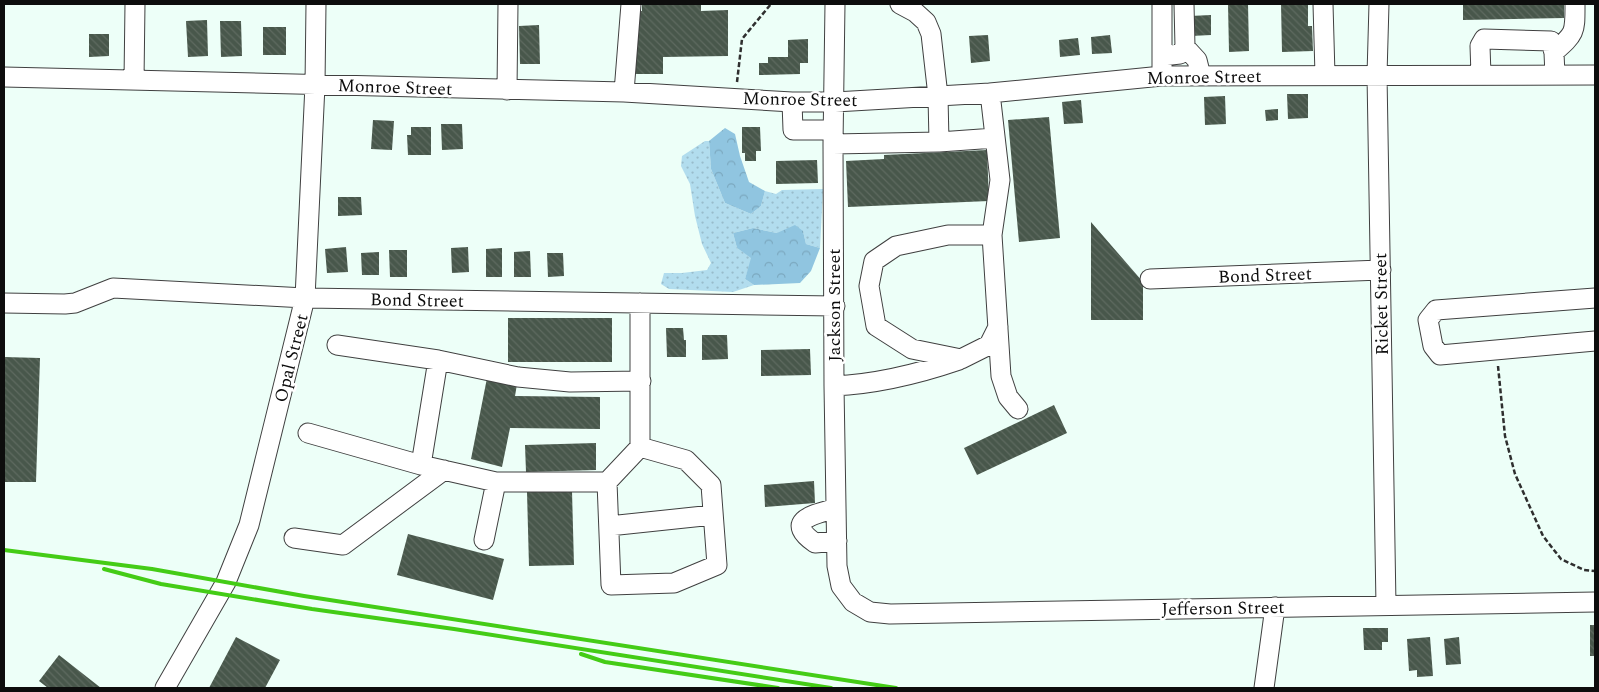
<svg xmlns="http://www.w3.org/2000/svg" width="1599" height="692" font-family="Spectral,serif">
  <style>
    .grass { fill: url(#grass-dots) }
    .forest { fill: url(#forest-crowns) }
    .building { fill: url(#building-back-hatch) }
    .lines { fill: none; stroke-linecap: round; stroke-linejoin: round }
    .minor-casing { stroke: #404040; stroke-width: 21 }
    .path { stroke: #2f2f2f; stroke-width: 2.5; stroke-dasharray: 5 2.5; stroke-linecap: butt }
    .minor { stroke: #fff; stroke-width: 19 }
    .rail { stroke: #44cc16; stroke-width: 4 }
    .labels { text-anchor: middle; stroke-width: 5; stroke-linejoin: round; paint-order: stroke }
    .street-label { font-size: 18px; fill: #0d0d0d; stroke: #fff }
  </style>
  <defs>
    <pattern id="grass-dots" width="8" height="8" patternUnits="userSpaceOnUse" patternTransform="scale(1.25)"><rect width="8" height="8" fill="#b2ddee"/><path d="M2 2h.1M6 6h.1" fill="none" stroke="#98bccb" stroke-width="1.8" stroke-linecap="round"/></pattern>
    <pattern id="forest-crowns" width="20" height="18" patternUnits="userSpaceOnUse" patternTransform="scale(1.25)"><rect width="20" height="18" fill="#90c5e0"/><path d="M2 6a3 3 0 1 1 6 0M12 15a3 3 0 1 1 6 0" fill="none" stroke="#7ba8bf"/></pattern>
    <pattern id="building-back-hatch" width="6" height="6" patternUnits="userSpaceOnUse" patternTransform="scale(1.25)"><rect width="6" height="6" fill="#48574b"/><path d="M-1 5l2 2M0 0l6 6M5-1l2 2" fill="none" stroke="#5e6a60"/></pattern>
  </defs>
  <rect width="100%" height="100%" fill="#edfff8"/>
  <path class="grass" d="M 705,141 L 709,141 L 711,169 L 725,203 L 751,214 L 761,206 L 765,191 L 776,194 L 782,190 L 823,189 L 820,248 L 806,244 L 803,231 L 777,233 L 753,228 L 733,233 L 737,248 L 752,258 L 745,279 L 754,285 L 733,292 L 669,289 L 661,284 L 664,273 L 682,273 L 707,270 L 711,263 L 702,244 L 695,216 L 690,184 L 681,166 L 682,156 Z"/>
  <path class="forest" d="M 725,128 L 735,134 L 740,156 L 749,182 L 765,191 L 761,206 L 751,214 L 725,203 L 711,169 L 709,141 Z
    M 795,225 L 803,231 L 806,244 L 820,248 L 811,271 L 800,283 L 754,285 L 745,279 L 751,258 L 737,248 L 733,233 L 753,228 L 777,233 Z"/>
  <path class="building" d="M 642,4 L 701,4 L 701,11 L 728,10 L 728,56 L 663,57 L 663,74 L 635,74 L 634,11 L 642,11 Z
    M 1228,4 L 1248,4 L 1249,51 L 1229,52 Z
    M 1281,4 L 1308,4 L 1308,26 L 1312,26 L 1313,51 L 1282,52 Z
    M 1463,4 L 1564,4 L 1564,18 L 1463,20 Z
    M 1211,15 L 1211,35 L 1191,36 L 1190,16 Z
    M 207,20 L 208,56 L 188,57 L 186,21 Z
    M 220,21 L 241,21 L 242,56 L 221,57 Z
    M 539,25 L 540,64 L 520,64 L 519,26 Z
    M 263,27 L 286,27 L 286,55 L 263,55 Z
    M 89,34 L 109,34 L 109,56 L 89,57 Z
    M 988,35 L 990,61 L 971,63 L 969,36 Z
    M 1110,35 L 1112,53 L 1092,54 L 1091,37 Z
    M 1078,38 L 1080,55 L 1060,57 L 1059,40 Z
    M 808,39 L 808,63 L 800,63 L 800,74 L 759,75 L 759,63 L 768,63 L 768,57 L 788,57 L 788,40 Z
    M 1287,94 L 1308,94 L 1308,118 L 1288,119 Z
    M 1225,96 L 1226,124 L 1205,125 L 1204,97 Z
    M 1081,100 L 1083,123 L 1064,124 L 1062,102 Z
    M 1278,109 L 1278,120 L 1266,121 L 1265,110 Z
    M 1049,117 L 1060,238 L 1019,242 L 1008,120 Z
    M 373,120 L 394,121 L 392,150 L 371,149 Z
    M 441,124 L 462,124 L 463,149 L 442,150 Z
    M 411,127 L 431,127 L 431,155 L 408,155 L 407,135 L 411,135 Z
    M 742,127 L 760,127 L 761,151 L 756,151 L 756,161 L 745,161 L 745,153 L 742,153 Z
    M 987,150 L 989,201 L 848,207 L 846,161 L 884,159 L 884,155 Z
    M 817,160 L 818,183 L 776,184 L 776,161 Z
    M 338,197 L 361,197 L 362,215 L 338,216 Z
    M 1091,222 L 1143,282 L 1143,320 L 1091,320 Z
    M 346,247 L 348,272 L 327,273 L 325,249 Z
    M 468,247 L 469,272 L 452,273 L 451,248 Z
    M 502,248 L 502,277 L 486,277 L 486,249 Z
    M 389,250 L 407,250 L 407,277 L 390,277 Z
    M 530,251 L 531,277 L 514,277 L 514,252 Z
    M 379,252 L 379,275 L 362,275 L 361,253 Z
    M 547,253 L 563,253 L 564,276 L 548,277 Z
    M 508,318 L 612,318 L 612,362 L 508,362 Z
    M 666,328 L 683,328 L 684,340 L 686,340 L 686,357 L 667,357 Z
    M 702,335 L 727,335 L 728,359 L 702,360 Z
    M 810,349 L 811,375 L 761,376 L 761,350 Z
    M 4,357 L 40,358 L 36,482 L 4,482 Z
    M 487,378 L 517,384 L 515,396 L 600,397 L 600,429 L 510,428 L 502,467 L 471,459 Z
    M 1054,405 L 1067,433 L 977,475 L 964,448 Z
    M 596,443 L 596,470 L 526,472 L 525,445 Z
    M 814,481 L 815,503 L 765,507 L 764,485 Z
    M 572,491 L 574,565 L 529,566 L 527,492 Z
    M 408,534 L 504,559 L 493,600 L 397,575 Z
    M 1590,625 L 1595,625 L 1595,656 L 1590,656 Z
    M 1363,628 L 1388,628 L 1388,642 L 1382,642 L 1382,650 L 1364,650 Z
    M 236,637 L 280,660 L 265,688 L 209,688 Z
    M 1430,637 L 1433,676 L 1417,677 L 1417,670 L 1409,671 L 1407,639 Z
    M 1459,637 L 1461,664 L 1446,665 L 1444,639 Z
    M 59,655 L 101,688 L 48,688 L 39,681 Z"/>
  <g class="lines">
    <g class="minor-casing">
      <path id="minor" d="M 835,4 L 833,144 L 834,386 L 837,566 L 841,586 L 853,602 L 870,612 L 890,614 L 1595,602
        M 900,4 L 915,12 L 926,22 L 931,34 L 938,96 L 939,142
        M 1323,4 L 1325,75
        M 1379,4 L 1377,75 L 1386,605
        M 1185,47 L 1197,60 L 1201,76
        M 1554,52 C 1576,33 1575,32 1575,4
        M 1162,56 L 1180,54 L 1185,47 L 1184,4
        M 1481,75 L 1480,46 L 1484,39 L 1551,41 L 1554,53 L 1555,75
        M 1162,76 L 1162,4
        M 4,77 L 624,92 L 792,102 L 835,102 L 990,93 L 1162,76 L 1595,75
        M 134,80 L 135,4
        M 507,90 L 508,4
        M 624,92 L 631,4
        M 990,93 L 1000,180 L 992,235 L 1001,376 L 1008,397 L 1018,409
        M 792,102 L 793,130 L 833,130
        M 833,144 L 939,142 L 995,138
        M 992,235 L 948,235 L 896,246 L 874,261 L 869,286 L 876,326 L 912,349 L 961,359 L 989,345 L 998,327
        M 1150,279 L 1381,270
        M 1595,298 L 1436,310 L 1428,320 L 1433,346 L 1440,355 L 1595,341
        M 4,303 L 65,304 L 75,303 L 113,288 L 305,298 L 835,306
        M 640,303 L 640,447 L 607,482 L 496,482 L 421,465 L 438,360 L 518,377 L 570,382 L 641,381
        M 337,345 L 438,360
        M 834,386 C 878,384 918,374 959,360
        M 308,433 L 421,465
        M 607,482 L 611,585 L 674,583 L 717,565 L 711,485 L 686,460 L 640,447
        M 836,508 C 816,514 782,520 815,543 L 837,541
        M 609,526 L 713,515
        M 294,538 L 343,545 L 444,470
        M 484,540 L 496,482
        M 165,688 L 226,582 L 249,525 L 305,298 L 315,85 L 316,4
        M 1264,688 L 1275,607"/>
    </g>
    <path class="path" d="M 737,82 L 742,39 L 771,4
      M 1498,366 L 1505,436 L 1515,474 L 1543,536 L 1561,559 L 1584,570 L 1595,571"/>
    <use href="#minor" class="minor"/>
    <path class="rail" d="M 4,550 L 152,569 L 304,596 L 896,688
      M 104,569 L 161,584 L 312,609 L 454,629 L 831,688
      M 581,654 L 605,662 L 778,688"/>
  </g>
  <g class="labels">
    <g class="street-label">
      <text transform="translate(1204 77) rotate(-1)" y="6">Monroe Street</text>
      <text transform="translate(395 87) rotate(2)" y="6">Monroe Street</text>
      <text transform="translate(800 99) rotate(1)" y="6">Monroe Street</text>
      <text transform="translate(1265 275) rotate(-2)" y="6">Bond Street</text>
      <text transform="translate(417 300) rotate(1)" y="6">Bond Street</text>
      <text transform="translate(1381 304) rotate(-91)" y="6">Ricket Street</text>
      <text transform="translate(834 305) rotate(-90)" y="6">Jackson Street</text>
      <text transform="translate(291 358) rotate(-76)" y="6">Opal Street</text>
      <text transform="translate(1223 608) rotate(-1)" y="6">Jefferson Street</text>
    </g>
  </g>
  <rect width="1599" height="692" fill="none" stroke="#0d0d0d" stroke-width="10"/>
</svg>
